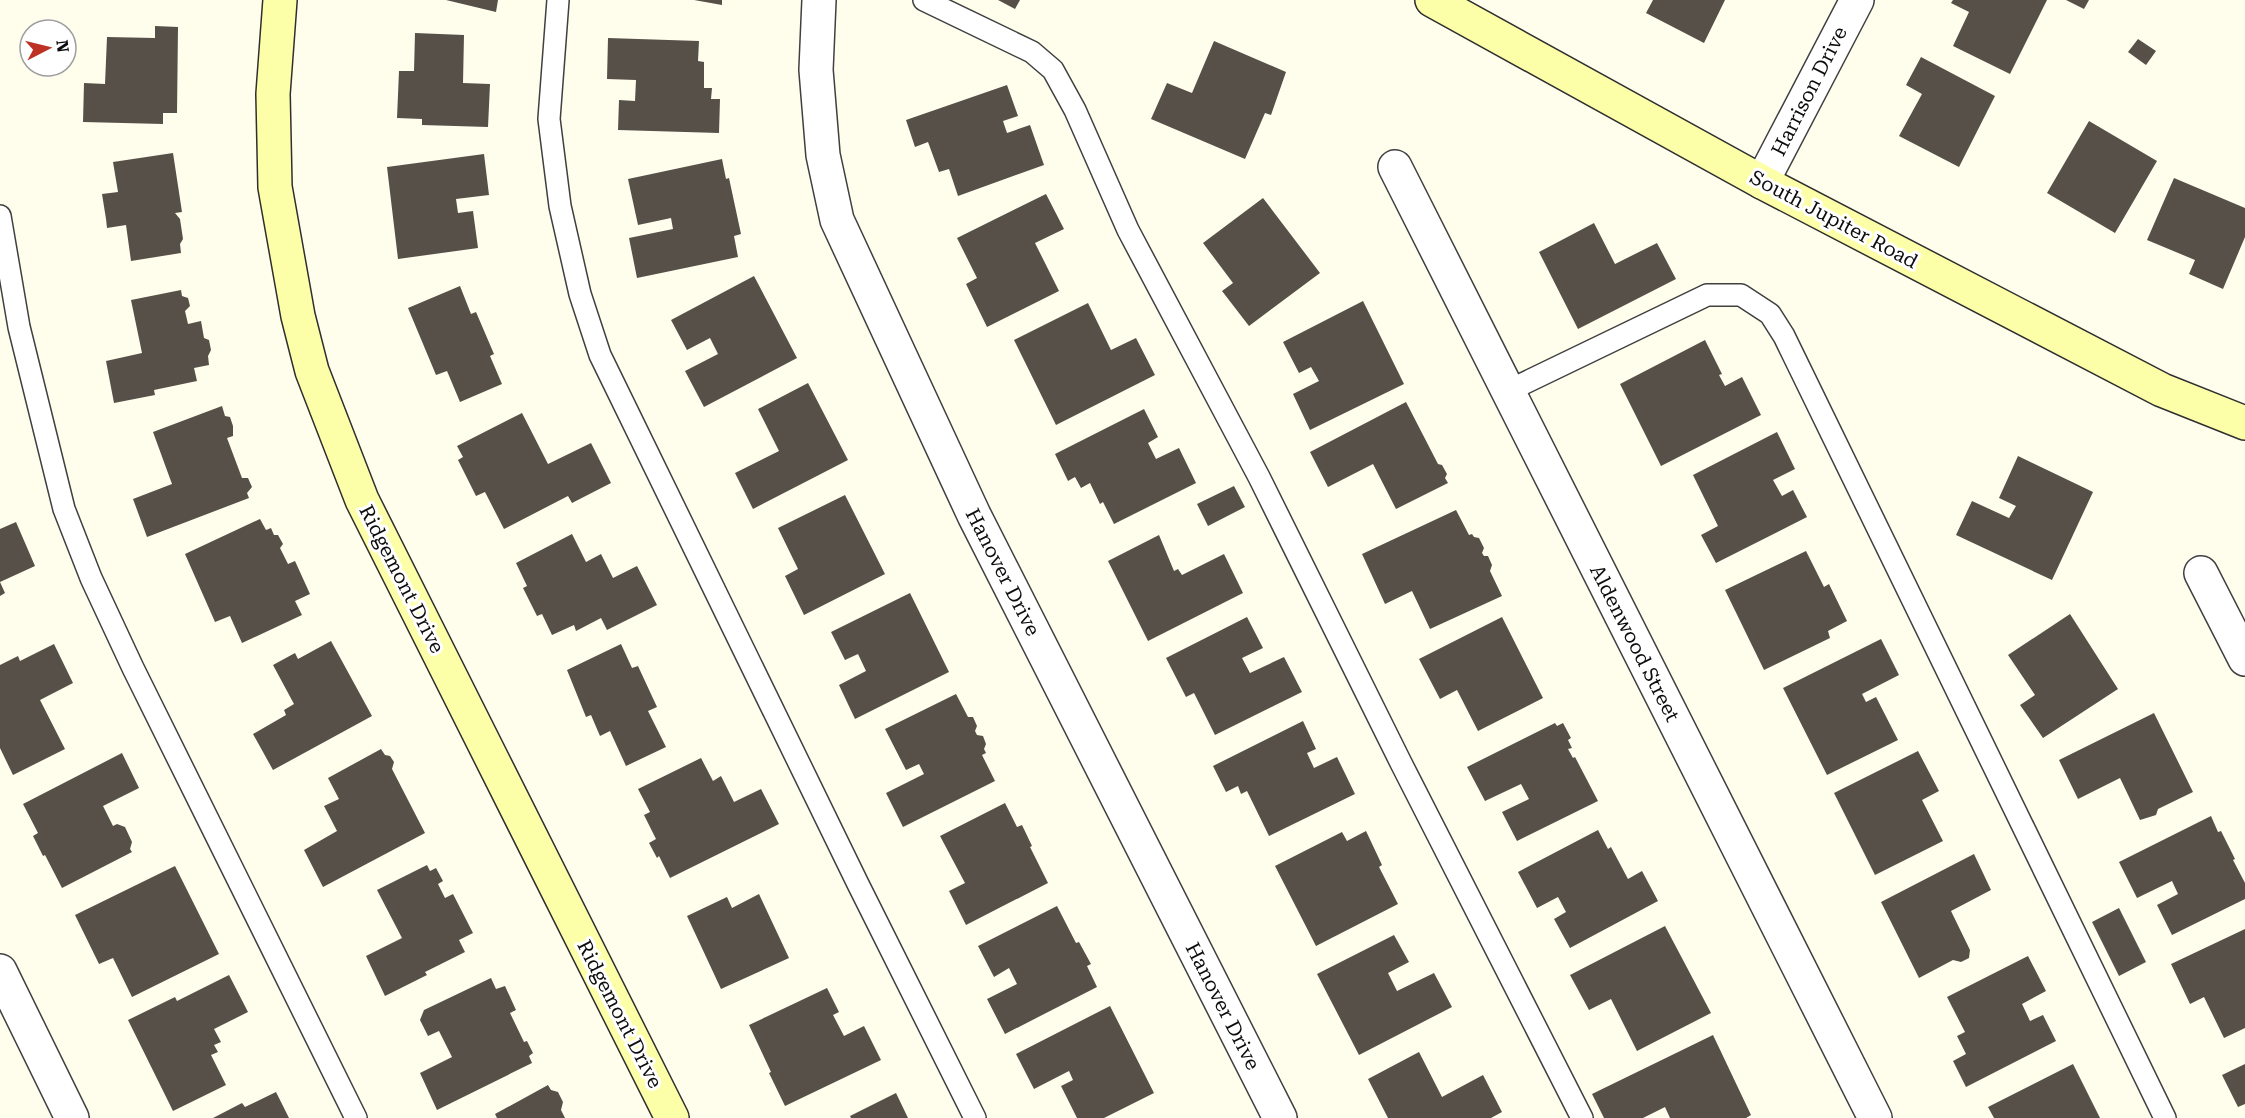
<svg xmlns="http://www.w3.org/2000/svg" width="2245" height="1118" font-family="'Roboto Serif',serif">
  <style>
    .building { fill: #565049 }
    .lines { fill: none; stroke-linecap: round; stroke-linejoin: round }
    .lane-casing { stroke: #404040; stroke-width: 24 }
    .street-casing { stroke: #404040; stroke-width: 36 }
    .secondary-casing { stroke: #2f2f2f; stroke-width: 36 }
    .lane { stroke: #fff; stroke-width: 21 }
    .street { stroke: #fff; stroke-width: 33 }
    .secondary { stroke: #fdffa8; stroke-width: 33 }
    .labels { text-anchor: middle; stroke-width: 6; stroke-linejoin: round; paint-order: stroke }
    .street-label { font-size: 20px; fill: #0d0d0d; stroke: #fff }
  </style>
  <rect width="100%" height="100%" fill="#fffeed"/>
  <path class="building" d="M 446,0 L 498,0 L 496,12 Z
    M 694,0 L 722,0 L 722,5 Z
    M 998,0 L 1020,0 L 1015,9 Z
    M 1653,0 L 1725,0 L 1704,43 L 1646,13 Z
    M 1953,0 L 2047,0 L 2010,74 L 1953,46 L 1969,12 L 1951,3 Z
    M 2066,0 L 2089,0 L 2084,9 Z
    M 155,26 L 178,27 L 177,113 L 163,113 L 163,124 L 83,122 L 84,83 L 105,84 L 107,37 L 155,38 Z
    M 415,33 L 464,35 L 463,83 L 490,84 L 488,127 L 422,125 L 422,119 L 397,118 L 399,71 L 414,71 Z
    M 608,38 L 699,41 L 698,61 L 704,62 L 704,88 L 712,88 L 711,99 L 720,99 L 719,133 L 618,130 L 619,100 L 635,101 L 636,80 L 607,79 Z
    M 2138,39 L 2156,51 L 2146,65 L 2128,52 Z
    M 1214,41 L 1286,72 L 1271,115 L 1265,113 L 1245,159 L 1151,119 L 1167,83 L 1192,93 Z
    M 1921,57 L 1995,96 L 1959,167 L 1899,136 L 1922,94 L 1906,85 Z
    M 1007,85 L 1018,116 L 1003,121 L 1007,133 L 1030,125 L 1044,165 L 958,196 L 949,169 L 939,172 L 928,142 L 915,147 L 906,120 Z
    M 2089,121 L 2157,161 L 2115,233 L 2047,193 Z
    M 173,153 L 182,212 L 175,213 L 180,219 L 183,239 L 180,244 L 181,253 L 131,261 L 126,225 L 107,228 L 106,219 L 102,194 L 118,192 L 113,162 Z
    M 484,154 L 489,195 L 456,199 L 458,213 L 473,211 L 478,248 L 398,259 L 387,167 Z
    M 722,159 L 726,179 L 729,178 L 741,234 L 734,236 L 738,257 L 637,278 L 629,238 L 673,229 L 671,218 L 638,225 L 628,179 Z
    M 2174,178 L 2245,208 L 2245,237 L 2223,289 L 2189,274 L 2195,260 L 2147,240 Z
    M 1046,194 L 1064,229 L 1035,243 L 1059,291 L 987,327 L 966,284 L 977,278 L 957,238 Z
    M 1263,198 L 1320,273 L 1249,326 L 1222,291 L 1233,283 L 1203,243 Z
    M 1594,223 L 1615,264 L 1657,243 L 1676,279 L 1578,329 L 1539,252 Z
    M 754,276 L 797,358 L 704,407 L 685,371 L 718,354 L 710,338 L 687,350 L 671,320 Z
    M 460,286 L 471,314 L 476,312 L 494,354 L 490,356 L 502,384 L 460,402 L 447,371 L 436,375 L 408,308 Z
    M 181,290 L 182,296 L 188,298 L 190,306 L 185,311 L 188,324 L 201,321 L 204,338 L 209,340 L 211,350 L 208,356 L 209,365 L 194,368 L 197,381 L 154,390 L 155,395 L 114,403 L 106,361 L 142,353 L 131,300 Z
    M 1363,301 L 1404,384 L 1310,430 L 1293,394 L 1319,381 L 1311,367 L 1299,373 L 1283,342 Z
    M 1088,303 L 1111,350 L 1136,338 L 1155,375 L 1056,425 L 1014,340 Z
    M 1705,340 L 1722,374 L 1719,375 L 1725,386 L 1742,377 L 1761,415 L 1661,466 L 1620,384 Z
    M 808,383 L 848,460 L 753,509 L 735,473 L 779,451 L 758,409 Z
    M 1406,402 L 1438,464 L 1442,465 L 1447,474 L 1445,478 L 1448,483 L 1396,509 L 1373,464 L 1328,487 L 1310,452 Z
    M 222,406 L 225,416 L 230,417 L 233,426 L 233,436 L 227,438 L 242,478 L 248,478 L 252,487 L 247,493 L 249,498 L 147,537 L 133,499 L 172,484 L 153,432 Z
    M 1144,409 L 1158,437 L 1148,443 L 1156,459 L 1179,448 L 1196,483 L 1114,524 L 1103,502 L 1100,504 L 1090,483 L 1081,488 L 1075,477 L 1068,481 L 1055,454 Z
    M 522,413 L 548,464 L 591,443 L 611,483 L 572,503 L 568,496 L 504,529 L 485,492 L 476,496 L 458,460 L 463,457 L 457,446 Z
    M 1777,432 L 1795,469 L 1773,480 L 1782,496 L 1793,490 L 1807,517 L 1716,563 L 1701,535 L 1718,526 L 1693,475 Z
    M 2018,456 L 2093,492 L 2052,580 L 1956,535 L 1972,501 L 2009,518 L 2016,506 L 1999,498 Z
    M 1234,486 L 1245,507 L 1208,526 L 1197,504 Z
    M 845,495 L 885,574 L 804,615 L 785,576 L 798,569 L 778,528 Z
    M 1456,510 L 1469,535 L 1472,534 L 1474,537 L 1479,538 L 1484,548 L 1482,553 L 1484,556 L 1488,556 L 1492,565 L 1490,571 L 1502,596 L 1430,629 L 1412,591 L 1385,604 L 1362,554 Z
    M 260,519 L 266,530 L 271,528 L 274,535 L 278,535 L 283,544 L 280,548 L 288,564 L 295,561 L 310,594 L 295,601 L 302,615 L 242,643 L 230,616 L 215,622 L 185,554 Z
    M 16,522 L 35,566 L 0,582 L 5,593 L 0,596 L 0,529 Z
    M 572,534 L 586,562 L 601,554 L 613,578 L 637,566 L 657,605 L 607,630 L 601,618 L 576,631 L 574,625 L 552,635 L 542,614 L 537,616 L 523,588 L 527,586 L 516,563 Z
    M 1159,535 L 1174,571 L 1178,569 L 1182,575 L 1224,554 L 1243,593 L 1148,641 L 1108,561 Z
    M 1806,551 L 1824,587 L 1829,584 L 1847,621 L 1828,631 L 1830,638 L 1764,670 L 1725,590 Z
    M 910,593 L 949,672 L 855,719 L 839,685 L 866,671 L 858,654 L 845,660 L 831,632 Z
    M 2070,614 L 2118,689 L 2043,738 L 2020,705 L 2035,695 L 2008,655 Z
    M 1247,617 L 1263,648 L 1242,658 L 1250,673 L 1284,657 L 1302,692 L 1215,735 L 1194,693 L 1186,697 L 1166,658 Z
    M 1502,617 L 1543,698 L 1478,731 L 1457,690 L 1440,699 L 1419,659 Z
    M 1881,639 L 1899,675 L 1862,694 L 1866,702 L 1876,697 L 1898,740 L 1827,775 L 1783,688 Z
    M 331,641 L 372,716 L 273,770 L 253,734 L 286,715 L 284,710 L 294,704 L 273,665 L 295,653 L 298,659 Z
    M 54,644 L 73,683 L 40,700 L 65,749 L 13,775 L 0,748 L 0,665 L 18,656 L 20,661 Z
    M 621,644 L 632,668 L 638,666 L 657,707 L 648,711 L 666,747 L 626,766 L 610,731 L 600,736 L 591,715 L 586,717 L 567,670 Z
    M 956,694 L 968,717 L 973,717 L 977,726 L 975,731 L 977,735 L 983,736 L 986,744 L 984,749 L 986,753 L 982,755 L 995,781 L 903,827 L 886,793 L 924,774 L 919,764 L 906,770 L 885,729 Z
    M 2154,713 L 2193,792 L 2158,809 L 2156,815 L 2140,820 L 2120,778 L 2078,799 L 2059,760 Z
    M 1303,721 L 1316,749 L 1307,753 L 1314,768 L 1337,757 L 1355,794 L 1269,836 L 1247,791 L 1241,794 L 1238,786 L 1226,792 L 1213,766 Z
    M 1555,723 L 1557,726 L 1563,723 L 1571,738 L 1568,740 L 1572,748 L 1568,749 L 1573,758 L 1575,757 L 1598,801 L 1517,841 L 1502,812 L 1529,799 L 1521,784 L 1485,801 L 1467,767 Z
    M 381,749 L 385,755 L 390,756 L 394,762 L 392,769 L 425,833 L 323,887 L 304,850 L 337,831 L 324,806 L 339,799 L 328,778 Z
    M 1918,751 L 1939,791 L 1922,800 L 1943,841 L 1875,875 L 1834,793 Z
    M 122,753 L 139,788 L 103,806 L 113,826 L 117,824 L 125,827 L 132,842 L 130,849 L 132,852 L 62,888 L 45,855 L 43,856 L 33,836 L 38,833 L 23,804 Z
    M 701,758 L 713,781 L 721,776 L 734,802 L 761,789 L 779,824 L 670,878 L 659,856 L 657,858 L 649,843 L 656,839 L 644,815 L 650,812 L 638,789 Z
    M 1005,803 L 1017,827 L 1022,825 L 1032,846 L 1030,847 L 1048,883 L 966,925 L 949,891 L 965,883 L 940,836 Z
    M 2211,816 L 2218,832 L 2221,831 L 2235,859 L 2233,860 L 2245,883 L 2245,899 L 2172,935 L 2157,905 L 2178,894 L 2172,881 L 2137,898 L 2119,862 Z
    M 1598,830 L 1608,849 L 1611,847 L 1628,879 L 1642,871 L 1658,901 L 1570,948 L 1554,919 L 1566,912 L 1558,897 L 1537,908 L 1518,872 Z
    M 1366,831 L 1382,865 L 1379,867 L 1398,904 L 1316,946 L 1275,866 L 1342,832 L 1347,841 Z
    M 1974,854 L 1991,890 L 1951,911 L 1970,950 L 1969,958 L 1961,962 L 1953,960 L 1919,978 L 1881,902 Z
    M 427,865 L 430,871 L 436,868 L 443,881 L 438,884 L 445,898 L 453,894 L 473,933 L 459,940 L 465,952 L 425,972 L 427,975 L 385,996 L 366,956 L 402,938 L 377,890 Z
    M 175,866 L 219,954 L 132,997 L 113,958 L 99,964 L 75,915 Z
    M 759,894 L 789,958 L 721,989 L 687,916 L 727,897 L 732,908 Z
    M 1057,906 L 1076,943 L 1079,942 L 1091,964 L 1087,966 L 1097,987 L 1005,1034 L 987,999 L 1017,984 L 1009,968 L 994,977 L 978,946 Z
    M 2119,908 L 2146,962 L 2119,976 L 2092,922 Z
    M 1665,926 L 1711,1013 L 1637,1051 L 1611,999 L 1589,1010 L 1570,975 Z
    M 2245,929 L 2245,1028 L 2224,1038 L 2204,997 L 2190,1004 L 2171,964 Z
    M 1394,935 L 1409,962 L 1388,973 L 1397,991 L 1434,973 L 1452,1007 L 1359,1055 L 1317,974 Z
    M 2028,956 L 2046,991 L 2022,1004 L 2030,1021 L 2043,1015 L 2056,1041 L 1966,1087 L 1953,1061 L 1966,1054 L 1957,1036 L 1965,1032 L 1947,997 Z
    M 229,975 L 248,1012 L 214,1029 L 221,1042 L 214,1045 L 218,1052 L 211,1055 L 226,1085 L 173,1111 L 128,1020 L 175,997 L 177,1001 Z
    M 491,978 L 496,989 L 505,986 L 516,1010 L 510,1013 L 524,1042 L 527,1041 L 533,1053 L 529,1056 L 532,1063 L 437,1110 L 420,1073 L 452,1057 L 439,1031 L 428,1036 L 420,1020 L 424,1010 Z
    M 827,988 L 839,1012 L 833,1015 L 844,1036 L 864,1026 L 881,1060 L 785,1106 L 769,1073 L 771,1072 L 749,1025 Z
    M 1110,1006 L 1154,1093 L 1104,1118 L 1077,1118 L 1061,1086 L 1073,1080 L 1069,1071 L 1034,1089 L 1016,1054 Z
    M 1713,1035 L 1751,1115 L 1746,1118 L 1670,1118 L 1665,1107 L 1643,1118 L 1604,1118 L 1592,1094 Z
    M 1419,1052 L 1442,1097 L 1483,1075 L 1502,1112 L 1491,1118 L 1388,1118 L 1368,1079 Z
    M 2073,1064 L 2100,1118 L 1994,1118 L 1988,1107 Z
    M 2245,1064 L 2245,1104 L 2238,1107 L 2222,1075 Z
    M 548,1085 L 551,1090 L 558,1092 L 563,1102 L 561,1110 L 565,1118 L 497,1118 L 495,1114 Z
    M 276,1092 L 289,1118 L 213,1118 L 242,1103 L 245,1107 Z
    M 896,1093 L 908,1118 L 851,1118 L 850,1116 Z"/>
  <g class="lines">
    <g class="lane-casing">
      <path id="lane" d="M 558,0 L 549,119 L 560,206 L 580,294 L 600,355 L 858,884 L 975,1118
        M 924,0 L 1032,52 L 1053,70 L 1075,110 L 1128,230 L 1259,477 L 1401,763 L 1582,1118
        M 0,216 L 19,327 L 64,509 L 91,578 L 133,668 L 356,1118
        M 1508,391 L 1707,295 L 1741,295 L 1770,314 L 1784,336 L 2165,1118"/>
    </g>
    <g class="street-casing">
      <path id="street" d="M 819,0 L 816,70 L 823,155 L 837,220 L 974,515 L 1280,1118
        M 1395,167 L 1875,1118
        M 1762,182 L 1857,0
        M 2201,573 L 2245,659
        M 0,971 L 72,1118"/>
    </g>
    <g class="secondary-casing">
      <path id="secondary" d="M 280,0 L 273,94 L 275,187 L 298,316 L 312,371 L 362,500 L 672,1118
        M 1432,0 L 1762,182 L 2162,390 L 2245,423"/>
    </g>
    <use href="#lane" class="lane"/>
    <use href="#street" class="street"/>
    <use href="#secondary" class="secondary"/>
  </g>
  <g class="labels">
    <g class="street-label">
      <text transform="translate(1809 91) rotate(-63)" y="7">Harrison Drive</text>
      <text transform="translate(1834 219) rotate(28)" y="7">South Jupiter Road</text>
      <text transform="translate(1003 572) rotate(63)" y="7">Hanover Drive</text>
      <text transform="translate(402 579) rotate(63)" y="7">Ridgemont Drive</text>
      <text transform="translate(1635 643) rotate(63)" y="7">Aldenwood Street</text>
      <text transform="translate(1223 1006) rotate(63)" y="7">Hanover Drive</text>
      <text transform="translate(620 1014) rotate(63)" y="7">Ridgemont Drive</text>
    </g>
  </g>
  <g transform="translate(48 48) rotate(83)"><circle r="28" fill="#ffffff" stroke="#9e9e9e" stroke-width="1.5"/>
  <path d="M0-4.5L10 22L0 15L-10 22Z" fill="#be3224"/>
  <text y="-9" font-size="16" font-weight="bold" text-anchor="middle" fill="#0d0d0d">N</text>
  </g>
</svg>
